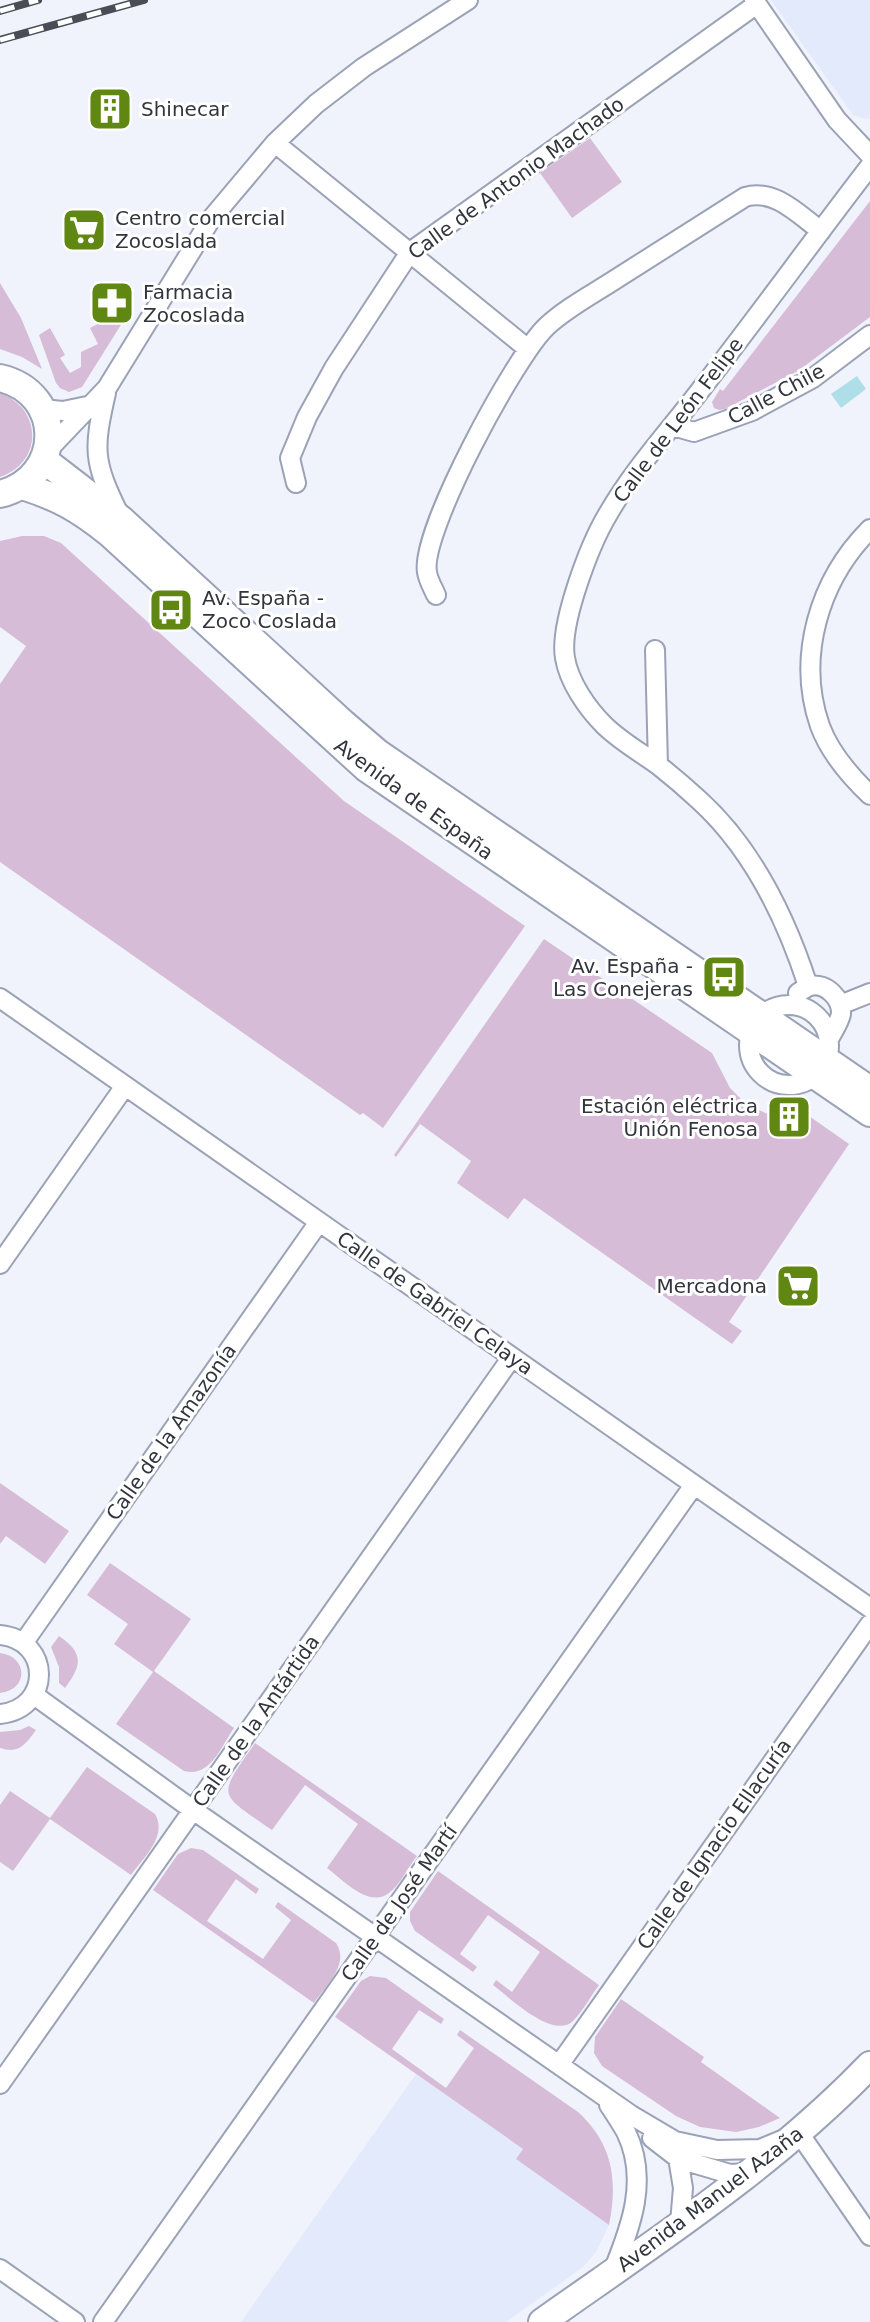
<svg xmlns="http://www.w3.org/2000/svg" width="870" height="2322" font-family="'DejaVu Sans',sans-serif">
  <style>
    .built { fill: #e3eafb }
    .green { fill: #d6bcd6 }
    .water { fill: #aedfe9 }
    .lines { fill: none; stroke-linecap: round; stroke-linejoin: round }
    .street-casing { stroke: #9ba2b6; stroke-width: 22 }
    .secondary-casing { stroke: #9ba2b6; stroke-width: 30 }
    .street { stroke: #fff; stroke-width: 18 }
    .secondary { stroke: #fff; stroke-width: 26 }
    .rail-casing { stroke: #4a4d55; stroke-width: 8 }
    .rail { stroke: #fff; stroke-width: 5; stroke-dasharray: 15; stroke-linecap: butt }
    .labels { text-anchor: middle; stroke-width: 6; stroke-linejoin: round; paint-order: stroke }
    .poi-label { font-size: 20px; fill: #32353d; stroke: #fff; text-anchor: start }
    .street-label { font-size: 20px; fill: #32353d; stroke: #fff }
  </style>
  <rect width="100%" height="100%" fill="#f0f3fc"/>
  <path class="built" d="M 771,0 L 870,0 L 870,119 L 861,118 L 853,115 Z
    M 416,2074 L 523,2149 L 516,2159 L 609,2225 L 596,2252 L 583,2267 L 506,2322 L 241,2322 Z"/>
  <path class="green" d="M 590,138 L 622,182 L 572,218 L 540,173 Z
    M 870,201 L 870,317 L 798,371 L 725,409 L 719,410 L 714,408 L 712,402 L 720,389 L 723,391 Z
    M 0,283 L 21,318 L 42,369 L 22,357 L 0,349 Z
    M 122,308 L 129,312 L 82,387 L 69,392 L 60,388 L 56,383 L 39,335 L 50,328 L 65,355 L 60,358 L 70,373 L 81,367 L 81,352 L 98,344 L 90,328 L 105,320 L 104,317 Z
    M 0,393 C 42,408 44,462 0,477 Z
    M 22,536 L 44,536 L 61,543 L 344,801 L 525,926 L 383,1128 L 363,1113 L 360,1115 L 0,862 L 0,684 L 26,646 L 0,627 L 0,541 Z
    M 544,939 L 712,1053 L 730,1088 L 747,1105 L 768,1114 L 778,1115 L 794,1125 L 798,1120 L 794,1117 L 809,1116 L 849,1144 L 729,1322 L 742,1331 L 732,1344 L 524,1198 L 508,1219 L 457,1183 L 471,1161 L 420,1124 L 396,1157 L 394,1155 Z
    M 0,1483 L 69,1531 L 45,1564 L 6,1536 L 0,1544 Z
    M 110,1563 L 191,1619 L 154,1671 L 234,1728 C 221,1747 210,1778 184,1771 L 116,1724 L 153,1672 L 114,1644 L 128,1624 L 87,1595 Z
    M 59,1636 C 84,1653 82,1665 65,1688 L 59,1683 L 59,1667 L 51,1647 Z
    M 0,1653 C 28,1656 29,1690 0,1693 Z
    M 29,1726 L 36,1730 C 25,1745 19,1754 0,1748 L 0,1732 L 20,1730 Z
    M 255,1743 L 417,1856 C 408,1867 400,1885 389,1893 C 369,1909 342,1879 327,1868 L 358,1824 L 305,1785 L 272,1830 C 217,1792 217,1798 255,1743 Z
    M 87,1767 L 155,1814 C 168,1836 143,1858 131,1875 L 50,1819 L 13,1871 L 0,1862 L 0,1805 L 10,1791 L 50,1818 Z
    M 191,1848 L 203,1850 L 259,1889 L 256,1894 L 236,1879 L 207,1921 L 263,1959 L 291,1920 L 275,1907 L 278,1902 L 336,1943 C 350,1964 326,1985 314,2003 L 153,1890 L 178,1854 Z
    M 438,1871 L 599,1985 C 591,1996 583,2011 573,2021 C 553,2040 510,1998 493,1985 L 496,1980 L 512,1992 L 540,1952 L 488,1915 L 460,1954 L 477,1967 L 473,1972 L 415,1931 L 410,1921 L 410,1912 Z
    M 370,1976 L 386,1978 L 444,2019 L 441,2024 L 419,2010 L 392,2049 L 446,2088 L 474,2048 L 457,2035 L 460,2030 L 578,2112 C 613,2144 618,2180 609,2225 L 516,2159 L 523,2149 L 335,2017 L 361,1981 Z
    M 621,1999 L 704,2057 L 701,2062 L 780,2118 L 759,2127 L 736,2132 L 700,2127 L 676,2116 L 602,2066 L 594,2053 L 595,2037 Z"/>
  <path class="water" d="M 857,376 L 866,389 L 841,408 L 831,394 Z"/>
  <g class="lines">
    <g class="street-casing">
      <path id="street" d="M 754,0 L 837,120 L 870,155
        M 275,143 L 528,349
        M 106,393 C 93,450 93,461 119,514
        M 42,409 L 63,411 L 92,405
        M 673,426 L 694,432 L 752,411 L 813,378 L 870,335
        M 47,451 L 107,388 L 211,219 L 275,143 L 316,104 L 364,67 L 468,0
        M 296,483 L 290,458 L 307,417 L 334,368 L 410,252 L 757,4
        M 870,529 C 819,580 796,657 820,726 C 830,753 850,776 870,795
        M 436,595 C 433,588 428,580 427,572 C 420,532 515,357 546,327 C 566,308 593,294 616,279 C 659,252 702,224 745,197 C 774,188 798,214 821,231
        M 655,650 L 658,765
        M 808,986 C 786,918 753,849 699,800 C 686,788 672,776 658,765 C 640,752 620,741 604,725 C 587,708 569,682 565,658 C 559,624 590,544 608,514 C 634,469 670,430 702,388 C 759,315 813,240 870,166
        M 798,993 C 801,991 807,987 810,986 C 826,982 842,999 841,1014 C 839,1023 833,1031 829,1039
        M 0,998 L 870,1608
        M 840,1005 L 870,993
        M749 1045a40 40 0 1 1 80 0a40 40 0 1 1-80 0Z
        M 0,1264 L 125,1086
        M 0,1635 C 52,1640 52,1709 0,1714
        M 24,1642 L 319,1222
        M 34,1695 L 193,1810 L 631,2115 L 675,2141 L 717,2150 L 760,2149 L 799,2133 L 870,2236
        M 559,2065 L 870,1624
        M 0,2084 L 512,1357
        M 609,2105 C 615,2114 621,2123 626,2132 C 649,2179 631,2227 613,2271
        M 652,2138 L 679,2159 L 730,2174 L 748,2173
        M 677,2152 L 683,2188 L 680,2223
        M 0,2269 L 75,2322
        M 103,2322 L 694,1485"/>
    </g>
    <g class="secondary-casing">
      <path id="secondary" d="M 0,378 C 65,393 64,478 0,494
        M 44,460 L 122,520 L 343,723 L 378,753 L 870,1090
        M 22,486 C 58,497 79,509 109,533 L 366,768 L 870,1113
        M 542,2322 C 655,2242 774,2165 870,2065"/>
    </g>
    <use href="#street" class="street"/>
    <use href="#secondary" class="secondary"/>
    <g class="rail-casing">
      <path id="rail" d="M 0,11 L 38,0
        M 0,40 L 144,0"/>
    </g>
    <use href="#rail" class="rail"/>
  </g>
  <defs>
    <g id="building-square" transform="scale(2.3)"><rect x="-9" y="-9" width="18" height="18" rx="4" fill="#5f8711" stroke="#fff"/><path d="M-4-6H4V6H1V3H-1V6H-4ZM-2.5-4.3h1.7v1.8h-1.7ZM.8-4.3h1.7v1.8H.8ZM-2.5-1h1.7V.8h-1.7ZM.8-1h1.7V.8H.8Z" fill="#fff"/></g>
    <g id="supermarket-square" transform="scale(2.3)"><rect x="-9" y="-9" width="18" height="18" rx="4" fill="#5f8711" stroke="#fff"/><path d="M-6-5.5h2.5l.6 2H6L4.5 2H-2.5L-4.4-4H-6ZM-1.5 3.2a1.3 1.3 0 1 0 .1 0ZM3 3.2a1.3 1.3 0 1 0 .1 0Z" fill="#fff"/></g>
    <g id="pharmacy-square" transform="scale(2.3)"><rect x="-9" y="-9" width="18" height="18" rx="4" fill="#5f8711" stroke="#fff"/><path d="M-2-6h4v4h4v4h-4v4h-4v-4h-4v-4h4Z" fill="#fff"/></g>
    <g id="bus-square" transform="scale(2.3)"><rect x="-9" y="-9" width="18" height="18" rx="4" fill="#5f8711" stroke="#fff"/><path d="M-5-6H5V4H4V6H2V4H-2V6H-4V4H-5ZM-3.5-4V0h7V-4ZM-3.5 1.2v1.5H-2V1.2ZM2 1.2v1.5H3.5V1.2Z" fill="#fff"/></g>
  </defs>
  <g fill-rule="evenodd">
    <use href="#building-square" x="110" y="109"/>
    <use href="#supermarket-square" x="84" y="230"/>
    <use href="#pharmacy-square" x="112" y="303"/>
    <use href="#bus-square" x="171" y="610"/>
    <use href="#bus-square" x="724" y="977"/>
    <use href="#building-square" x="789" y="1117"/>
    <use href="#supermarket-square" x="798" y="1286"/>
  </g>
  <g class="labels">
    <g class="poi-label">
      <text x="141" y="116">Shinecar</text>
      <text x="115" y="225">Centro comercial<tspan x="115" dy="23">Zocoslada</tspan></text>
      <text x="143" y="299">Farmacia<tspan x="143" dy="23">Zocoslada</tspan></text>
      <text x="202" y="605">Av. España -<tspan x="202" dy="23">Zoco Coslada</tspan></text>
      <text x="693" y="973" text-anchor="end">Av. España -<tspan x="693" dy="23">Las Conejeras</tspan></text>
      <text x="758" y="1113" text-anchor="end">Estación eléctrica<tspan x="758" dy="23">Unión Fenosa</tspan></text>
      <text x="767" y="1293" text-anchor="end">Mercadona</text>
    </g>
    <g class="street-label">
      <text transform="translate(516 178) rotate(-36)" y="7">Calle de Antonio Machado</text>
      <text transform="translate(776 394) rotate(-28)" y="7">Calle Chile</text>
      <text transform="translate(678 420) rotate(-53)" y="7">Calle de León Felipe</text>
      <text transform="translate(414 799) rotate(36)" y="7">Avenida de España</text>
      <text transform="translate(435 1303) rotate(35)" y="7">Calle de Gabriel Celaya</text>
      <text transform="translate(171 1432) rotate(-55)" y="7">Calle de la Amazonía</text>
      <text transform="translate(256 1721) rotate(-55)" y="7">Calle de la Antártida</text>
      <text transform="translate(714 1844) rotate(-55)" y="7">Calle de Ignacio Ellacuría</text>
      <text transform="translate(399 1903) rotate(-55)" y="7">Calle de José Martí</text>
      <text transform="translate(710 2199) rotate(-37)" y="7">Avenida Manuel Azaña</text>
    </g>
  </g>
</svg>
